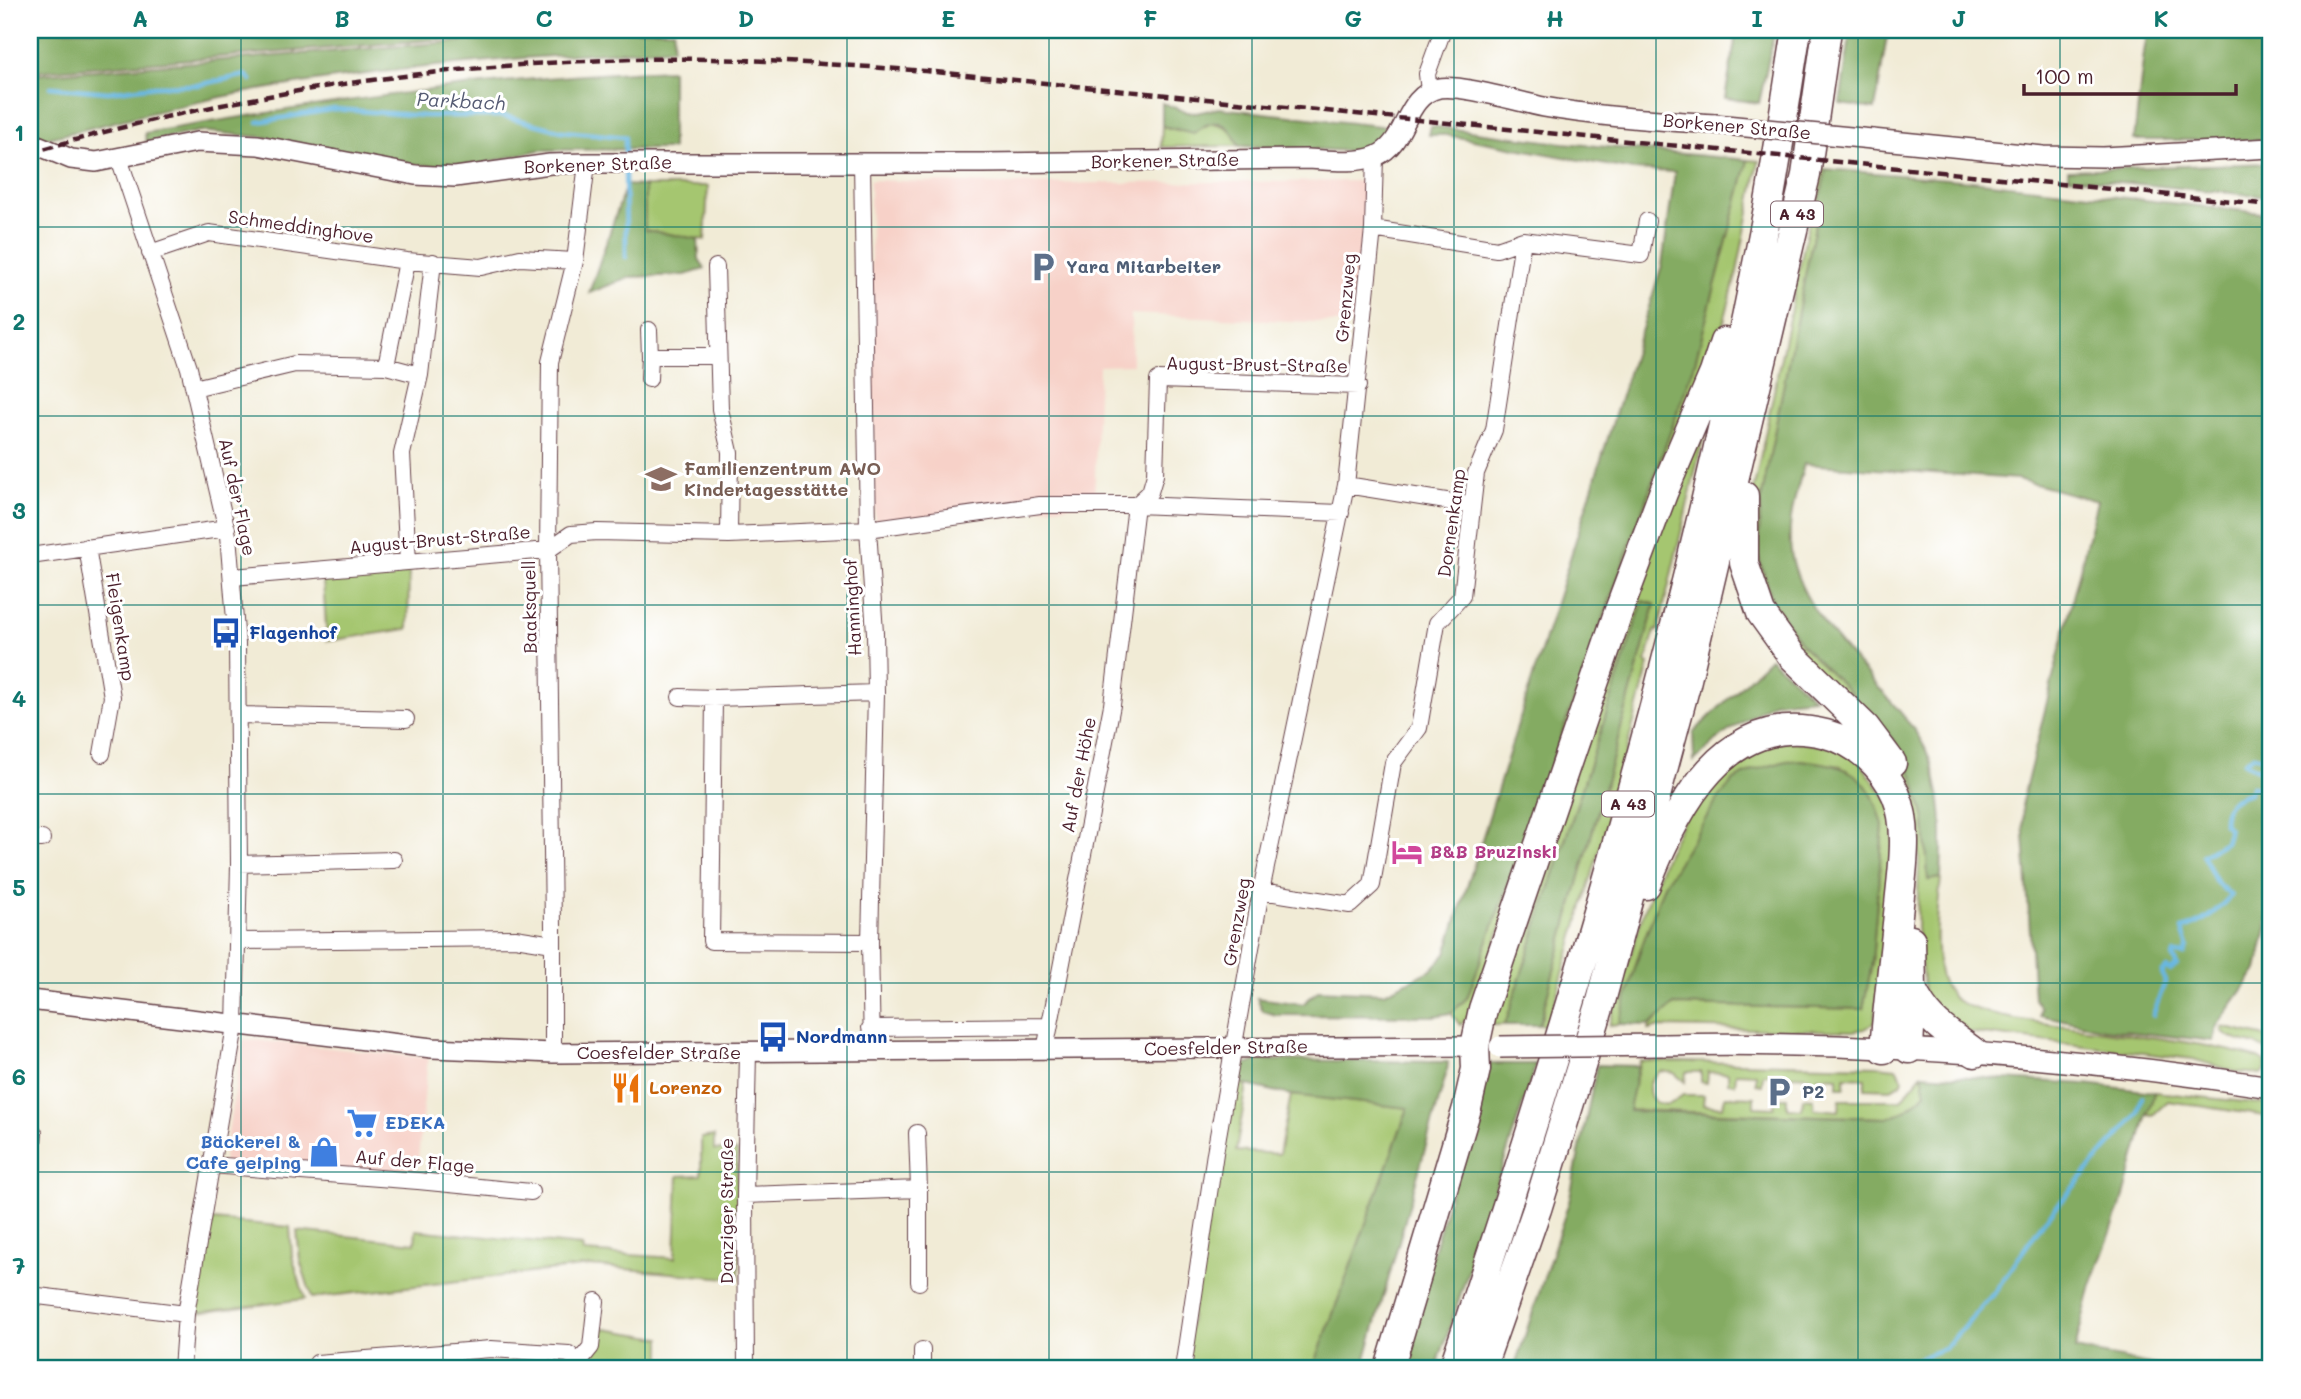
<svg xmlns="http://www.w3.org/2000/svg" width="2301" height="1399" font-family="Mali,sans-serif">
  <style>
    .built { fill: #f7d1c8 }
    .green { fill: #a5c66f; stroke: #78724d; stroke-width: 2 }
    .forest { fill: #84ab62; stroke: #676546; stroke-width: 2 }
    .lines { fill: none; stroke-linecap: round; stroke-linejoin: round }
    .stream { stroke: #68b7e2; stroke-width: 4.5 }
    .minor-casing { stroke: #633e45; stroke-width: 18 }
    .tertiary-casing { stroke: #633e45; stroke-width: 22 }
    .secondary-casing { stroke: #633e45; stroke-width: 24 }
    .motorway-casing { stroke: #633e45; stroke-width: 31 }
    .minor { stroke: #fff; stroke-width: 16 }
    .tertiary { stroke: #fff; stroke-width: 19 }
    .secondary { stroke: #fff; stroke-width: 21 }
    .motorway { stroke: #fff; stroke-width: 28 }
    .rail { stroke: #4a1f2b; stroke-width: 4.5; stroke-dasharray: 10 5; stroke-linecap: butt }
    .tertiary-bridge-casing { stroke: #633e45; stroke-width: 22; stroke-linecap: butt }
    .secondary-bridge-casing { stroke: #633e45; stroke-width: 24; stroke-linecap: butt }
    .tertiary-bridge { stroke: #fff; stroke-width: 19 }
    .secondary-bridge { stroke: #fff; stroke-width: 21 }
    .grid { fill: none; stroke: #0f766e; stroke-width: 2; stroke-opacity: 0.55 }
    .labels { text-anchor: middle; stroke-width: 6; stroke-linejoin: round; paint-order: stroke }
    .shield { fill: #fff; stroke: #80626b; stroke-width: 2 }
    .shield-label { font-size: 16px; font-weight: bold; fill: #4a1f2b }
    .street-label { font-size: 18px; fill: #4a1f2b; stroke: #fff }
    .service-label { font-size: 18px; font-weight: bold; fill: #4e5e75; stroke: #fff; text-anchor: start }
    .education-label { font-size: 18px; font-weight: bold; fill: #785e54; stroke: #fff; text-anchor: start }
    .transit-label { font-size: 18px; font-weight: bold; fill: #164399; stroke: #fff; text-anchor: start }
    .hotel-label { font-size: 18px; font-weight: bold; fill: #b23c85; stroke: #fff; text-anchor: start }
    .food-label { font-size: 18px; font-weight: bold; fill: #c56008; stroke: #fff; text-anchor: start }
    .shop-label { font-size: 18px; font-weight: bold; fill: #366cbe; stroke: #fff; text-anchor: start }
    .water-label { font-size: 19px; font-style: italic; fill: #565c74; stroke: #fff }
    .neatline { fill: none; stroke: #0f766e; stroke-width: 2.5 }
    .grid-label { font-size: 23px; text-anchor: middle; font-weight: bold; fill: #0f766e }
  </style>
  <rect width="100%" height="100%" fill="#fff"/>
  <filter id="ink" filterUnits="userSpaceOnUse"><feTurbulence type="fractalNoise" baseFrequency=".0143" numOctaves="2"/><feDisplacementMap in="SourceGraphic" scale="14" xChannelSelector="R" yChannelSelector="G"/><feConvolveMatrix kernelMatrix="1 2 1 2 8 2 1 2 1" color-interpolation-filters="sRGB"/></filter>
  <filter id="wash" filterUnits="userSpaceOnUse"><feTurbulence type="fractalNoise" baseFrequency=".00686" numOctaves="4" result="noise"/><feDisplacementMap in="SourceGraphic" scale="28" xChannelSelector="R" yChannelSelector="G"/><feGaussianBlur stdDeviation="1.57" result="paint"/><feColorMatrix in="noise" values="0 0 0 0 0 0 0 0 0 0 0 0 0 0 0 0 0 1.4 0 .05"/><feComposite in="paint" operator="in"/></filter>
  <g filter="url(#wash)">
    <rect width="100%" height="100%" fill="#f1ebd6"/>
    <path class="built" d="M 870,180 L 997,184 L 1366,181 L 1371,185 L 1360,324 L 1131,314 L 1132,365 L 1099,366 L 1094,503 L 875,525 Z
      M 243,1039 L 428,1058 L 416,1179 L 223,1164 Z"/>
    <path class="green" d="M 1209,124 C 1227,123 1232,130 1239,146 L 1161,147 L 1162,126 C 1179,131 1193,136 1209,124 Z
      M 1748,160 L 1759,161 L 1737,272 L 1718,344 L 1467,1019 L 1460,1025 L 1451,1013 L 1467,998 L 1694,366 Z
      M 1820,168 L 1826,169 L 1761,501 L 1758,555 L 1773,603 L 1802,645 L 1850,692 L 1896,743 L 1914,778 L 1925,819 L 1928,880 L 1941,878 C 1938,905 1931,966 1946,988 C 1949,992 1952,998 1956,1000 C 1985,1017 2032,1022 2065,1026 C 2129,1035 2196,1040 2259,1058 L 2265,1062 L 2266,1067 L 2261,1074 L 2236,1072 L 2193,1059 L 1966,1032 L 1926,1006 L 1917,928 L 1919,860 L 1918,825 L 1914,799 L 1903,769 L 1783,634 L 1751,563 L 1750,507 Z
      M 645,186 L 708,186 L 705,240 L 645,230 Z
      M 1711,404 L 1658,631 L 1655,630 L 1646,662 L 1649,664 L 1611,810 L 1548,1025 L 1539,1025 L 1655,605 L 1643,601 L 1505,1025 L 1491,1025 L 1647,549 Z
      M 409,572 L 408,629 L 327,641 L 323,581 Z
      M 1770,738 L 1851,750 L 1896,812 L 1875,1022 L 1864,1029 L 1853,1031 L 1659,1027 L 1649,1030 L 1650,1025 L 1674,1005 L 1863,1009 L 1872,963 L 1883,825 L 1841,766 L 1800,760 L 1664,885 L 1640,951 L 1619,1024 L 1609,1025 L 1644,911 L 1667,853 L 1696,796 Z
      M 2222,1027 L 2271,1038 L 2271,1054 C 2258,1040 2236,1045 2222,1032 Z
      M 1640,1061 L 1878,1066 L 1896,1068 L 1903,1079 L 1901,1084 L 1891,1089 L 1865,1088 L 1865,1078 L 1845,1077 L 1845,1087 L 1838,1087 L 1838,1077 L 1818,1076 L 1817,1087 L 1810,1087 L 1810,1076 L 1790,1075 L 1790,1086 L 1783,1085 L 1783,1075 L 1763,1074 L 1762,1085 L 1756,1084 L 1756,1074 L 1736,1073 L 1735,1084 L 1728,1083 L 1728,1073 L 1708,1072 L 1707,1083 L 1701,1082 L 1701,1072 L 1686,1072 L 1685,1082 L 1674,1073 L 1661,1071 C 1641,1083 1648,1108 1669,1104 C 1674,1103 1678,1098 1683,1095 L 1704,1095 L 1703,1105 L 1723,1107 L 1725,1096 L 1754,1097 L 1754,1107 L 1774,1108 L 1775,1098 L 1787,1098 L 1787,1108 L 1802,1109 L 1803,1098 L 1814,1099 L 1814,1109 L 1839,1111 L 1840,1100 L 1901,1100 L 1922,1074 L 1927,1092 L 1905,1111 L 1887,1118 L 1628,1110 Z
      M 1229,1080 L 1247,1085 L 1236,1151 L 1279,1154 L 1291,1095 L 1408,1108 L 1313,1369 L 1183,1369 Z
      M 2155,1092 L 2271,1105 L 2271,1117 L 2168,1101 L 2153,1115 L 2147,1114 Z
      M 714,1136 L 714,1150 L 737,1151 L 739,1279 L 590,1266 L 312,1298 L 300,1260 L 297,1231 L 415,1243 L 416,1230 L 582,1246 L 583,1252 L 675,1258 L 678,1176 L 701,1175 L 701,1138 Z
      M 213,1220 L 290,1227 L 292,1256 L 305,1299 L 196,1313 Z
      M 599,1328 L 661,1338 L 661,1369 L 591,1369 Z"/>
    <path class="forest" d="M 30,30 L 521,30 L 484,36 L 30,72 Z
      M 545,30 L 674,30 L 673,48 C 539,56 410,65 277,87 C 199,99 121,121 44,139 L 30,135 L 30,75 L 415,45 L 500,38 Z
      M 1737,30 L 1775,30 L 1759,103 L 1725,98 Z
      M 1851,30 L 1888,30 L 1875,109 L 1840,104 Z
      M 2148,30 L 2271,30 L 2271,140 L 2134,140 L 2144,52 Z
      M 672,70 L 672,149 L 539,150 L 481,164 L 434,166 L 401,163 L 271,138 L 200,131 L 146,142 L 145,133 C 319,103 494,77 672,70 Z
      M 1162,103 L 1187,112 L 1196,113 L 1219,108 L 1389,127 C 1379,142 1369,148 1351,151 L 1239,146 C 1234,134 1225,118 1209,124 C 1204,125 1198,131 1194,133 L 1162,126 Z
      M 1431,126 L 1553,142 L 1748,160 L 1694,366 L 1467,998 L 1451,1013 L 1434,1016 L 1276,1015 L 1263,1011 L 1257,998 L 1303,1004 L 1319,990 L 1384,993 L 1430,971 L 1446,954 L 1662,265 L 1675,172 L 1633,170 L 1446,135 L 1429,135 Z
      M 2271,163 L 2271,197 L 2068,177 L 2068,170 Z
      M 1826,169 L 1972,181 L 2271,214 L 2271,905 L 2257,970 L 2217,1026 L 2214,1041 L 2104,1029 L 2040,1015 L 2041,1008 L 2034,998 L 2022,802 L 2097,501 L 2017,479 L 1804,464 C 1798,488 1788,516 1790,542 C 1793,599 1845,649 1880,689 C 1896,707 1914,726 1925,748 C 1945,792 1943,831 1941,878 L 1928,880 L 1925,819 L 1914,778 L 1896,743 L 1850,692 L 1802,645 L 1773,603 L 1758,555 L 1761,501 Z
      M 626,185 L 645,186 L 645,230 L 698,239 L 699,259 L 705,269 L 685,275 L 630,277 L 589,293 Z
      M 1643,601 L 1655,604 L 1539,1025 L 1505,1025 Z
      M 1770,658 L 1814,698 L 1774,702 L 1720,737 L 1694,761 L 1693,733 Z
      M 1800,760 C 1851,765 1869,774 1883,825 L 1872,963 L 1863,1009 L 1674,1005 L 1650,1025 L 1619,1024 L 1640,951 L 1664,885 L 1718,799 L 1734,780 L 1752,771 L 1786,761 Z
      M 1259,1060 L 1448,1062 L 1447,1071 L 1363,1369 L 1313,1369 L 1408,1108 L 1291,1095 L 1247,1085 L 1240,1082 L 1243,1066 Z
      M 1489,1064 L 1536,1064 L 1436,1369 L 1398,1369 Z
      M 1597,1065 L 1638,1066 L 1629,1111 L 1887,1118 L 1905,1111 L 1926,1093 L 1922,1074 L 2085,1084 L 2155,1092 L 2147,1114 L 2123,1200 L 2091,1285 L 2075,1349 L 2164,1367 L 2163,1369 L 1514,1369 L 1569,1202 Z"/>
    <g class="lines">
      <path class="stream" d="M 51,87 L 108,92 L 155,86 L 198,85 L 246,75 L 251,80
        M 258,122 L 335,109 L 425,116 L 504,116 L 562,131 L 625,137 L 625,158
        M 625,167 L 626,257
        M 2271,706 L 2265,711 L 2271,724
        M 2153,1015 L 2165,982 L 2162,973 L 2167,968 L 2170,971 L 2177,965 L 2173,958 L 2174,954 L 2184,955 L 2188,947 L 2182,929 C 2202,925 2217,910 2231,896 L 2216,882 L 2203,855 L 2225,842 L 2229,829 L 2224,824 C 2224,804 2230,799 2249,793 L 2252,786 L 2266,789 L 2271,783 L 2263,772 L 2244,762 L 2254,755 L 2270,760 L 2271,757
        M 1899,1369 L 1905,1364 L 1945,1348 L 1993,1294 L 2044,1221 L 2138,1113 L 2142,1097"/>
    </g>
  </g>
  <g filter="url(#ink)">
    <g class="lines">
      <g class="minor-casing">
        <path id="minor" d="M 1429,91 L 1427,74 L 1443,30
          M 119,158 L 189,368 L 228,535 L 237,644 L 239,864 L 235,1026 L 186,1314 L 182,1369
          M 862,162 L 868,529 L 875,633 L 876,693 L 870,942 L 872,1051
          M 1373,229 L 1497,249 L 1523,240 L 1641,255 L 1647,221
          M 150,253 L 209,233 L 407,261 L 481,267 L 520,258 L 575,261
          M 716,267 L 720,409 L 730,452 L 729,535
          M 649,330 L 650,356
          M 386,366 L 407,261
          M 649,379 L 650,356 L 718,356
          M 194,388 L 295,364 L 386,366 L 420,375
          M 1346,485 L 1471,505
          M 87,547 L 112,697 L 102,754
          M 30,556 L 227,528
          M 408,562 L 402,454 L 420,375 L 433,262
          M 233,577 L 548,550 L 571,534 L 597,532 L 729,535 L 868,529 L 1040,505 L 1136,505 L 1341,513
          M 680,697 L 714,698
          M 238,715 L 406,719
          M 30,839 L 42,839
          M 239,864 L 394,860
          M 1261,891 L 1350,905 L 1372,885 L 1393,763 L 1419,728 L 1437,623 L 1462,596 L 1476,473 L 1494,430 L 1523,240
          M 238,941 L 515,938 L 553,944
          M 870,942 L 711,941 L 714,698 L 876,693
          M 870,1028 L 1050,1026
          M 1045,1050 L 1112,705 L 1136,505 L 1150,492 L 1155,475 L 1158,380 L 1358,386
          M 553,1053 L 553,926 L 548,550 L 550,362 L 575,261 L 587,163
          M 917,1133 L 919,1189
          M 211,1165 L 418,1181 L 531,1192
          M 30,1174 L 34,1133
          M 745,1195 L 919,1189 L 919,1282
          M 30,1295 L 186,1314
          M 578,1363 L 591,1347 L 596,1301
          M 317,1369 L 317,1363 L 491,1349 L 569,1354 L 578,1363 L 578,1369
          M 746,1369 L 745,1195 L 748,1052
          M 922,1369 L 922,1350
          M 1183,1369 L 1215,1153 L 1261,891 L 1346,485 L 1373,229 L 1375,156"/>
      </g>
      <g class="tertiary-casing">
        <path id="tertiary" d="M 1872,139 L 2043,156 L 2103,157 L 2271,148
          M 30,142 L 71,159 L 96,162 L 197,142 L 258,145 L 415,175 L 455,177 L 550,164 L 587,163 L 983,163 L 1307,159 C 1329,160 1355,164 1376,156 C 1408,143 1403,96 1439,88 C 1461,84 1519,102 1544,107 C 1600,117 1658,120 1715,124
          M 30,1000 L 432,1048 L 553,1053 L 1475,1046"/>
      </g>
      <g class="secondary-casing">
        <path id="secondary" d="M 1663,1045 C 1866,1041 2070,1056 2271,1087"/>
      </g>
      <g class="motorway-casing">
        <path id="motorway" d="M 1744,496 L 1744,563 L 1761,613 L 1792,656 L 1865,727 L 1892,763
          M 1646,885 C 1676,807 1726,708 1826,734 C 1856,742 1883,765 1896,795 C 1910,828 1902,871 1899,905 C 1894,953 1888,1001 1884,1049
          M 1912,989 C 1928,1023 1946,1031 1975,1053
          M 1909,1049 L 1912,989 L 1911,940
          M 1389,1369 L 1467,1108 L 1476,1069 L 1475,1046 L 1483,1009 L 1618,613 L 1663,493 L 1714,373 L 1724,342
          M 1453,1369 C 1579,996 1689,616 1764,229 C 1777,163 1786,96 1797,30
          M 1481,1369 L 1537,1209 L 1600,1005 L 1685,688 L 1806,175 L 1827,30"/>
      </g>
      <use href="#minor" class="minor"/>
      <use href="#tertiary" class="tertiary"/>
      <use href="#secondary" class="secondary"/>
      <use href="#motorway" class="motorway"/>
      <path class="rail" d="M 30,153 C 225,94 431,65 635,59 C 732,57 829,64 925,71 L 2271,205"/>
      <g class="tertiary-bridge-casing">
        <path id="tertiary-bridge" d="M 1715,124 L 1872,139"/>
      </g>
      <g class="secondary-bridge-casing">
        <path id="secondary-bridge" d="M 1500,1047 L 1663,1045"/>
      </g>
      <use href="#tertiary-bridge" class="tertiary-bridge"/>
      <use href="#secondary-bridge" class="secondary-bridge"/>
    </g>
  </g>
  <path class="grid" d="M 241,30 L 241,1369M 443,30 L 443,1369M 645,30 L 645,1369M 847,30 L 847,1369M 1049,30 L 1049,1369M 1252,30 L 1252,1369M 1454,30 L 1454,1369M 1656,30 L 1656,1369M 1858,30 L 1858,1369M 2060,30 L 2060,1369M 30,227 L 2271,227M 30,416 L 2271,416M 30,605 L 2271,605M 30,794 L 2271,794M 30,983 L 2271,983M 30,1172 L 2271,1172"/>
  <defs>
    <g id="parking-bare" transform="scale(2.415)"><path d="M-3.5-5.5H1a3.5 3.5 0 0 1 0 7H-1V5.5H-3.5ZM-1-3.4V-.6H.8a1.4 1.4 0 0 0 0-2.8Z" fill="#5c6f8a" stroke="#fff" stroke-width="2.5" paint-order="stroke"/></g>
    <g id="school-bare" transform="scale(2.415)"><path d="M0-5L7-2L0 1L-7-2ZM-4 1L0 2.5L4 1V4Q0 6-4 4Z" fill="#8d6e63" stroke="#fff" stroke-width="2.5" paint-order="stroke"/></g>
    <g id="bus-bare" transform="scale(2.415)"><path d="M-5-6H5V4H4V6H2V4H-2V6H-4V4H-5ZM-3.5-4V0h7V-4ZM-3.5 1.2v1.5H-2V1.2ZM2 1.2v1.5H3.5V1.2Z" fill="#1a4fb4" stroke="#fff" stroke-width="2.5" paint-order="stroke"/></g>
    <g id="hotel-bare" transform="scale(2.415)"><path d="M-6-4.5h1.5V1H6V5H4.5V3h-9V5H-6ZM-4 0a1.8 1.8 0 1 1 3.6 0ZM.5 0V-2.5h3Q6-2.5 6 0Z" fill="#d1479c" stroke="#fff" stroke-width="2.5" paint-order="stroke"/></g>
    <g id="restaurant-bare" transform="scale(2.415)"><path d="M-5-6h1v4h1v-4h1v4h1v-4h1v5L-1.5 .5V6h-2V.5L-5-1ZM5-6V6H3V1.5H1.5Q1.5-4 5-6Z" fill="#e8710a" stroke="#fff" stroke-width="2.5" paint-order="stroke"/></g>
    <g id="supermarket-bare" transform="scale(2.415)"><path d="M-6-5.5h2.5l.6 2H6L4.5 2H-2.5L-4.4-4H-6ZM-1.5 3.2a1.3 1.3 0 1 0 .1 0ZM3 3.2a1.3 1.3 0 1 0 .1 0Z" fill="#3f7fe0" stroke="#fff" stroke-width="2.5" paint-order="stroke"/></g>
    <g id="shop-bare" transform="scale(2.415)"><path d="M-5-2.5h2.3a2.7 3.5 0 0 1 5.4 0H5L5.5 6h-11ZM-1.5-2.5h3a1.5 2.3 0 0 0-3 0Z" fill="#3f7fe0" stroke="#fff" stroke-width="2.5" paint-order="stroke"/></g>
  </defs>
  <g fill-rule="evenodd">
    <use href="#parking-bare" x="1043" y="267"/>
    <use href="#school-bare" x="661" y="479"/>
    <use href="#bus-bare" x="226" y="633"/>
    <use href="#hotel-bare" x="1407" y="852"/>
    <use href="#bus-bare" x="773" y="1037"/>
    <use href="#restaurant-bare" x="626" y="1088"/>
    <use href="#parking-bare" x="1779" y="1092"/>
    <use href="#supermarket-bare" x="362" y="1123"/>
    <use href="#shop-bare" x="324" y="1152"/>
  </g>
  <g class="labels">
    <g class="shield">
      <rect x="1771" y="201.5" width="52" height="25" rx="5"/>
      <rect x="1602" y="791.5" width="52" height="25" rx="5"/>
    </g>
    <g class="shield-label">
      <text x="1797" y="220">A 43</text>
      <text x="1628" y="810">A 43</text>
    </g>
    <g class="street-label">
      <text transform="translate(1737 127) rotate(5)" y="6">Borkener Straße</text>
      <text transform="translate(1165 161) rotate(-1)" y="6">Borkener Straße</text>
      <text transform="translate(598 165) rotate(-2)" y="6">Borkener Straße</text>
      <text transform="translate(301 227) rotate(8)" y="6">Schmeddinghove</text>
      <text transform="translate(1346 298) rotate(-85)" y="6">Grenzweg</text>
      <text transform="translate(1257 365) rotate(1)" y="6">August-Brust-Straße</text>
      <text transform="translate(237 497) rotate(78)" y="6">Auf der Flage</text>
      <text transform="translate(1452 523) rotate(-82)" y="6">Dornenkamp</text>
      <text transform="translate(440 540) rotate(-5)" y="6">August-Brust-Straße</text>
      <text transform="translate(530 607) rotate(-91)" y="6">Baaksquell</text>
      <text transform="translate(853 607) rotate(-93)" y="6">Hanninghof</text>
      <text transform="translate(120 627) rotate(81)" y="6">Fleigenkamp</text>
      <text transform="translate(1079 775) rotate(-79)" y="6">Auf der Höhe</text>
      <text transform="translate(1237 922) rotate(-80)" y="6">Grenzweg</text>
      <text transform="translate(1226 1048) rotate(-1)" y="6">Coesfelder Straße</text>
      <text x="659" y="1059">Coesfelder Straße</text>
      <text transform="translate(415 1162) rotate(5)" y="6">Auf der Flage</text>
      <text transform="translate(727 1211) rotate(-90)" y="6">Danziger Straße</text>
    </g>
    <g class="service-label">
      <text x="1066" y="273">Yara Mitarbeiter</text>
      <text x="1802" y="1098">P2</text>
    </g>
    <g class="education-label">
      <text x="684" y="475">Familienzentrum AWO<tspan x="684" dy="21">Kindertagesstätte</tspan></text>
    </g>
    <g class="transit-label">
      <text x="249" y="639">Flagenhof</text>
      <text x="796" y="1043">Nordmann</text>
    </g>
    <g class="hotel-label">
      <text x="1430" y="858">B&amp;B Bruzinski</text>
    </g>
    <g class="food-label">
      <text x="649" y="1094">Lorenzo</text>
    </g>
    <g class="shop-label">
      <text x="385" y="1129">EDEKA</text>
      <text x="301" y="1148" text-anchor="end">Bäckerei &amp;<tspan x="301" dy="21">Cafe geiping</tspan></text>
    </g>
    <g class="water-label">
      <text transform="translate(461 101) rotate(3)" y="7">Parkbach</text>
    </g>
  </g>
  <rect width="2301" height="1399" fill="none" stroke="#fff" stroke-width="77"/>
  <path d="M2024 84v10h212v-10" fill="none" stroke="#4a1f2b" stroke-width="3.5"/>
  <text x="2035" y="84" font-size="21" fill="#4a1f2b" stroke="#ffffff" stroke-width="5" paint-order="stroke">100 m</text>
  <rect x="38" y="38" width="2224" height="1322" class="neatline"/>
  <g class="grid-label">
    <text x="140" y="27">A</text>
    <text x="342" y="27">B</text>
    <text x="544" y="27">C</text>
    <text x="746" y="27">D</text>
    <text x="948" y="27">E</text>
    <text x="1150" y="27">F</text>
    <text x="1353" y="27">G</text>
    <text x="1555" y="27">H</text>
    <text x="1757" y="27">I</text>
    <text x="1959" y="27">J</text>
    <text x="2161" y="27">K</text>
    <text x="19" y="141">1</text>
    <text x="19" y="330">2</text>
    <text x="19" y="519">3</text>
    <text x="19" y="707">4</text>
    <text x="19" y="896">5</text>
    <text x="19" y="1085">6</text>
    <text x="19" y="1274">7</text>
  </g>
</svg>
